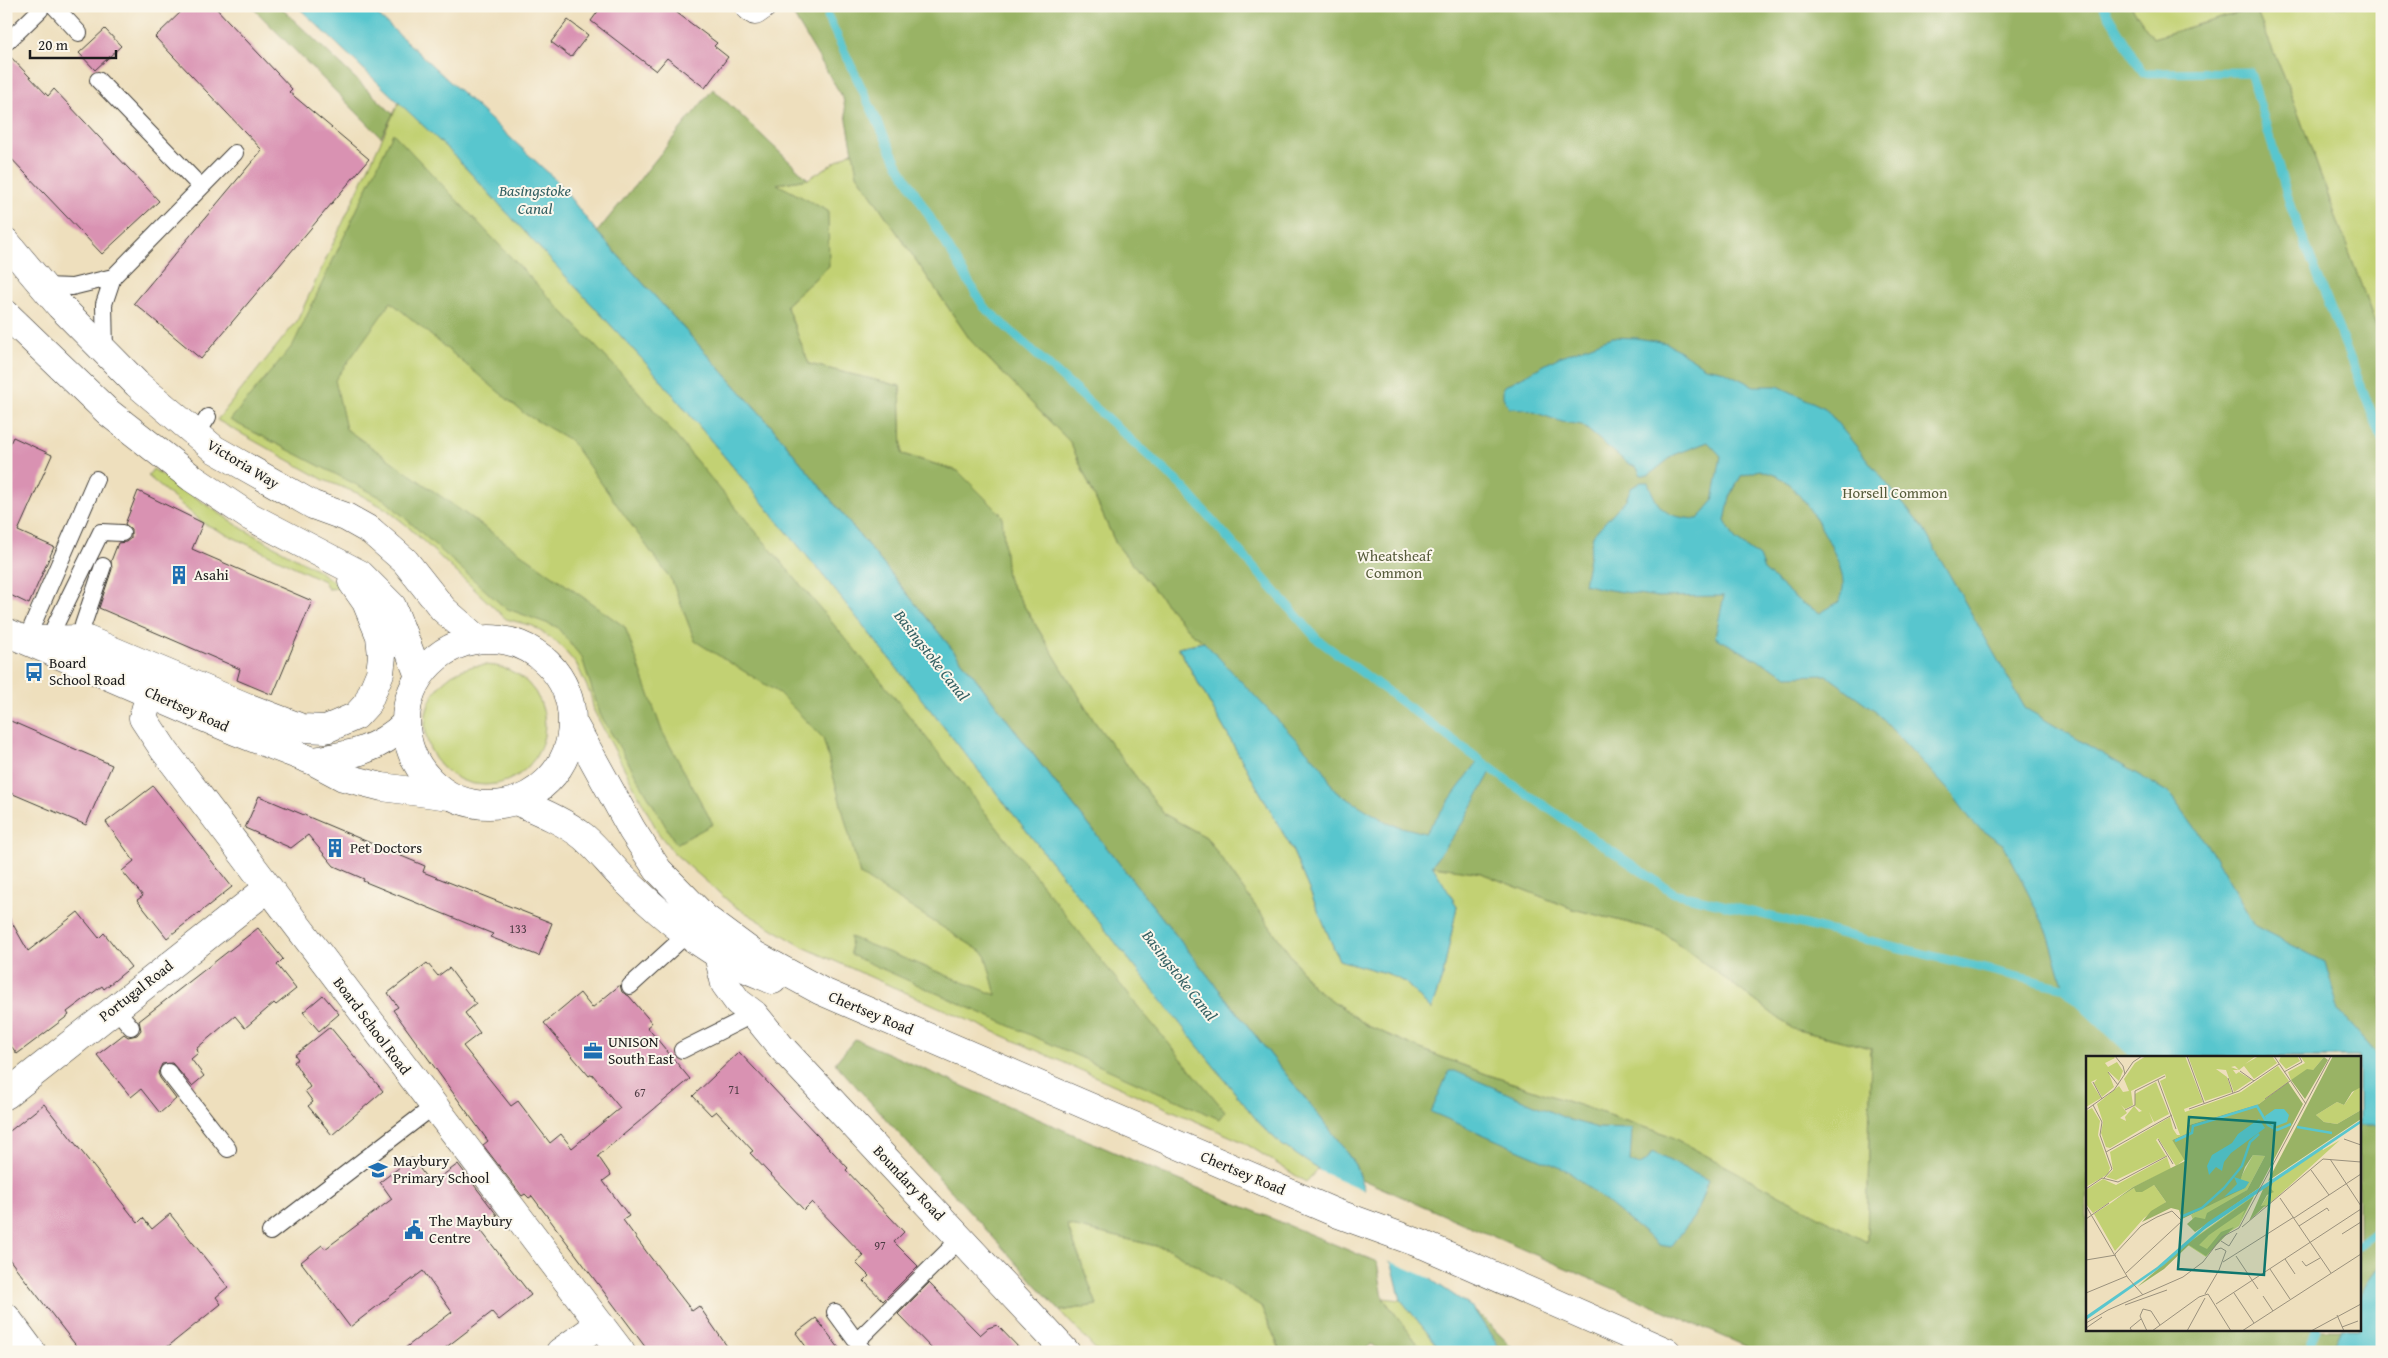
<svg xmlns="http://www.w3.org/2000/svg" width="2388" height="1358" font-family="'Gentium Book Plus',serif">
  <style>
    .green { fill: #c2d173; stroke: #6f7648 }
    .forest { fill: #99b365; stroke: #5a6840; fill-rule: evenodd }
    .water { fill: #59c6ce; stroke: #3a7175; fill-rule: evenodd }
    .pier { fill: #eedfbd }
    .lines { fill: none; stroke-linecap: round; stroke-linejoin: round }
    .stream { stroke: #59c6ce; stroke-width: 9 }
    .building { fill: #d992b2 }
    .service-casing { stroke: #3c3934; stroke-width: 18 }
    .minor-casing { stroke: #3c3934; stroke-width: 29 }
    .primary-casing { stroke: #3c3934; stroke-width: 29 }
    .service { stroke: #fff; stroke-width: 16 }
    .minor { stroke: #fff; stroke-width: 28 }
    .primary { stroke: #fff; stroke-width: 28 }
    .labels { text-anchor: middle; stroke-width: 4; stroke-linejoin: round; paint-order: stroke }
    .number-label { font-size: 12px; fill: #4b3a42 }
    .street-label { font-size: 15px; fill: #1c1c1c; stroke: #fbf7ec }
    .park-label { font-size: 15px; fill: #565b3a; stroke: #fbf7ec }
    .poi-label { font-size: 15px; fill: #1c1c1c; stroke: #fbf7ec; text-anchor: start }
    .water-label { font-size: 16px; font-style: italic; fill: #346063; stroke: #fbf7ec }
    .inset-river { fill: none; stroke: #59c6ce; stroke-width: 2.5 }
    .inset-road { fill: none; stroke: #9a917d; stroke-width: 1 }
    .view { fill: #0f766e; fill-opacity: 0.15; stroke: #0f766e; stroke-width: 2.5 }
    .inset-edge { fill: none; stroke: #1c1c1c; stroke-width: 2.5 }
  </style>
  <rect width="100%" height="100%" fill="#fbf7ec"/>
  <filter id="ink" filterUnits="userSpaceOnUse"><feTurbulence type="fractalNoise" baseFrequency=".02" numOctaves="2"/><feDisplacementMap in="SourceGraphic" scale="10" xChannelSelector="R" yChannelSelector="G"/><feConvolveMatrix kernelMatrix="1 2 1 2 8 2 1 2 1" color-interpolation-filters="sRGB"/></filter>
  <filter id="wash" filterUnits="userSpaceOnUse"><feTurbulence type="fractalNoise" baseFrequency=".0096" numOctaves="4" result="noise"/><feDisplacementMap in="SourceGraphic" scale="20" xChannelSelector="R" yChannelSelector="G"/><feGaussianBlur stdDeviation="1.12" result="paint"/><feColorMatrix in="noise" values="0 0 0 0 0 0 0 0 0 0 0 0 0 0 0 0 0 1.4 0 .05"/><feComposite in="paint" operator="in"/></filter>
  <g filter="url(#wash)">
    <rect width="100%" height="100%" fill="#eedfbd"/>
    <path class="green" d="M 2131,6 L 2382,6 L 2382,342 L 2288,86 L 2255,8 L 2153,38 Z
      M 399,102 L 451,152 L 655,373 L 826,579 L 1260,1124 L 1282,1145 L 1318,1169 L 1306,1182 L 1243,1142 L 803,947 L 733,905 L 674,853 L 659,834 L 594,711 L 590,693 L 577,665 L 558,643 L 533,626 L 506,619 L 405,524 L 386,509 L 357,493 L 324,480 L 217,420 L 297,321 Z
      M 853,151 L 857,174 L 971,341 L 1070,442 L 1116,544 L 1189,631 L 1204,642 L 1178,647 L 1291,847 L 1339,959 L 1389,973 L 1406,983 L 1432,1010 L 1432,865 L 1481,873 L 1573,909 L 1661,931 L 1793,1029 L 1871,1048 L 1867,1243 L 1668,1135 L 1486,1074 L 1423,1050 L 1368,1026 L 1313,987 L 1206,837 L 1164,814 L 1094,721 L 1007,578 L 1001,515 L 958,471 L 902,454 L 900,386 L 809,364 L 786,305 L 829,266 L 776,184 L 808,179 Z
      M 153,469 L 243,529 L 316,569 L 342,588 L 328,589 L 324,581 L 203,523 L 148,476 Z
      M425 725a60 60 0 1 1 120 0a60 60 0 1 1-120 0Z
      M 1067,1225 L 1169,1249 L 1261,1306 L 1281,1352 L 1098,1352 L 1060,1311 L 1097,1305 Z
      M 1383,1298 L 1401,1300 L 1443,1352 L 1424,1352 Z"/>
    <path class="forest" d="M 251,6 L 279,6 L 393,114 L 381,137 Z
      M 807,6 L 2131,6 L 2153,38 L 2255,8 L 2288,86 L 2382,342 L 2382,1352 L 1759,1352 L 1361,1179 L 1355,1165 L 1338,1140 L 1039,762 L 974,676 L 767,421 L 597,232 L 713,89 L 808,179 L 777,184 L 828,211 L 829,266 L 786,305 L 809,364 L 900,386 L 902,454 L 958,471 L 1002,515 L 1007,578 L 1094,721 L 1164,814 L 1206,837 L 1313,987 L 1368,1026 L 1423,1050 L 1486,1074 L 1668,1135 L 1867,1242 L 1871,1048 L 1793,1029 L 1661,931 L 1573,909 L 1481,873 L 1432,866 L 1457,906 L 1443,975 L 1431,1010 L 1406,983 L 1389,974 L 1339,960 L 1291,847 L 1178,647 L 1204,642 L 1189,631 L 1116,544 L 1070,442 L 971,341 L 857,174 L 843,98 L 792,13 ZM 2087,1057 L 2359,1057 L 2359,1329 L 2087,1329 Z
      M 393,133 L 637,390 L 892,694 L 1135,1003 L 1225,1111 L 1219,1119 L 851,955 L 850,937 L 996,995 L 985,954 L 860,875 L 823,738 L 779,693 L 695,641 L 672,581 L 570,440 L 525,414 L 391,302 L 335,380 L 346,429 L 625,627 L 662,731 L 713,824 L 676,844 L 600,714 L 582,658 L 557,627 L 505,608 L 384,499 L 230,420 L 293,345 Z
      M 855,1039 L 1162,1173 L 1377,1262 L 1383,1298 L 1424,1352 L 1384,1352 L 1371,1345 L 1362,1352 L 1281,1352 L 1261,1306 L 1169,1249 L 1067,1225 L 1097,1305 L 1060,1311 L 835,1063 Z
      M 1473,1308 L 1517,1352 L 1502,1352 Z"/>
    <path class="water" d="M 297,6 L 368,6 L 556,180 L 597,232 L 767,421 L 974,676 L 1039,762 L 1338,1140 L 1355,1165 L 1367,1197 L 1433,1281 L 1473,1308 L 1502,1352 L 1443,1352 L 1401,1300 L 1392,1264 L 1318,1169 L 1282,1145 L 1260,1124 L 826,579 L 655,373 L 451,152 Z
      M 1612,337 L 1637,338 L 1667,343 L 1705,367 L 1721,370 L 1754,386 L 1778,386 L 1825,408 L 1923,528 L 2025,708 L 2169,793 L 2211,850 L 2255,926 L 2325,962 L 2339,1011 L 2382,1060 L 2382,1126 L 2359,1126 L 2359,1057 L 2137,1057 L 2064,988 L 2048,933 L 2004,845 L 1974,824 L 1952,794 L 1873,709 L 1826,675 L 1788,676 L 1715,637 L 1724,596 L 1658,597 L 1603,589 L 1584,584 L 1593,535 L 1626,499 L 1631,488 L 1641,482 L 1648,482 C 1659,512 1666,517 1698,519 L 1713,501 L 1721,456 L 1708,442 L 1674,455 L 1649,475 L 1641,475 L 1637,468 L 1626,462 L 1582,425 L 1562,422 L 1525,409 L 1509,408 L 1503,397 L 1503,387 L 1559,357 ZM 1760,470 C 1766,473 1775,474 1781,478 C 1803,491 1842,557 1843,582 C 1844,588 1841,595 1840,601 L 1820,613 L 1800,602 L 1764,570 L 1759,557 L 1735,539 L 1725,521 L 1730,497 L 1741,476 Z
      M 1204,642 L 1322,767 L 1335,791 L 1390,824 L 1425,833 L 1479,760 L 1492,770 L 1464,821 L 1432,865 L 1457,906 L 1443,975 L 1431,1010 L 1406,983 L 1389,974 L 1339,960 L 1291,847 L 1178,647 Z
      M 1449,1071 L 1455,1071 L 1570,1120 L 1598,1128 L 1632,1129 L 1630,1162 L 1640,1165 L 1647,1161 L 1652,1152 L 1708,1180 L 1696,1214 L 1671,1247 L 1659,1245 L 1568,1171 L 1431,1112 Z
      M 2382,1264 L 2382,1352 L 2330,1352 L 2341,1329 L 2359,1329 C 2359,1296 2359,1290 2382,1264 Z"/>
    <path class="pier" d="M 1311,1167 L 1368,1192 L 1439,1282 L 1385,1259 L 1317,1170 Z"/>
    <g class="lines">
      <path class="stream" d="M 2103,6 L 2143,73 L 2250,72 L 2291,208 L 2382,439
        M 828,17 L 896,161 L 984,307 L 1183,487 L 1317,639 L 1512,784 L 1674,893 L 2064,988 L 2137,1057
        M 2359,1245 L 2382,1227
        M 2308,1352 L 2317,1329"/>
    </g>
    <g id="blocks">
      <path class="building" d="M 187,6 L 214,6 L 292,89 L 289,92 L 369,159 L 201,359 L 134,303 L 262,150 L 155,37 Z
        M 602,6 L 668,6 L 717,43 L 714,46 L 728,57 L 705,88 L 667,58 L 656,71 L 591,21 Z
        M 568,20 L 588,35 L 571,57 L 551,42 Z
        M 105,29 L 121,46 L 95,70 L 79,53 Z
        M 6,52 L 48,96 L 54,89 L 159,201 L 102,254 L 6,153 Z
        M 13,437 L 52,455 L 18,531 L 54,547 L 29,604 L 6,593 L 6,452 Z
        M 138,491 L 203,523 L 192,549 L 312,601 L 273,695 L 237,680 L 240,669 L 99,608 L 112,569 L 111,561 L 118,543 L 126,542 L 131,538 L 131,529 L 125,524 Z
        M 6,719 L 112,765 L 86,825 L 6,791 Z
        M 153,786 L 232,887 L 167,938 L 137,900 L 143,896 L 122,871 L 134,861 L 106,822 Z
        M 259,796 L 425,866 L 423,872 L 552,923 L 539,956 L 490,937 L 493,934 L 363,881 L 364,879 L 334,866 L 308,835 L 291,848 L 245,828 Z
        M 6,912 L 28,951 L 78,912 L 99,938 L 104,933 L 131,967 L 104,989 L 102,986 L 67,1012 L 69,1015 L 17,1054 L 6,1039 Z
        M 258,928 L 283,959 L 277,965 L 296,989 L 276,1005 L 274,1003 L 245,1028 L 235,1016 L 197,1048 L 198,1053 L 191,1059 L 204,1076 L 192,1086 L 172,1063 L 162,1064 L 158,1073 L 160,1078 L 176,1099 L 160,1113 L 141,1089 L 131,1097 L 97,1055 L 124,1034 L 128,1037 L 137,1035 L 141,1030 L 139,1021 Z
        M 427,963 L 438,976 L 449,968 L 476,1004 L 465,1013 L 480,1033 L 463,1046 L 511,1106 L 518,1101 L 550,1143 L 561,1134 L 572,1148 L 620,1108 L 592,1074 L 589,1076 L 544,1023 L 580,993 L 592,1008 L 620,985 L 622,992 L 629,996 L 652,1023 L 647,1027 L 690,1079 L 598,1156 L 611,1175 L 603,1181 L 629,1216 L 623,1220 L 648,1254 L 692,1311 L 699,1306 L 731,1352 L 649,1352 L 532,1196 L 529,1198 L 525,1194 L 522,1196 L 483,1145 L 488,1141 L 393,1010 L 398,1007 L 388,993 Z
        M 323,995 L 339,1014 L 319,1031 L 303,1012 Z
        M 330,1027 L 383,1091 L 332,1135 L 308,1106 L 313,1102 L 305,1091 L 310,1087 L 294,1062 L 298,1059 L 295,1055 Z
        M 739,1052 L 848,1168 L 846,1170 L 904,1232 L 894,1242 L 918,1266 L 883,1301 L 864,1281 L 869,1276 L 856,1263 L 864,1256 L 812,1202 L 804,1210 L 750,1153 L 753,1151 L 716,1111 L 711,1115 L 693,1096 Z
        M 44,1104 L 138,1223 L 143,1218 L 152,1229 L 170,1214 L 228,1287 L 216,1297 L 221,1304 L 161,1352 L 81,1352 L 6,1255 L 6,1134 Z
        M 412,1158 L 431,1184 L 458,1164 L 497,1215 L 479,1228 L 531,1295 L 499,1320 L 492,1312 L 440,1352 L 400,1352 L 452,1312 L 423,1271 L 350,1327 L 301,1262 L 322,1245 L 325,1249 L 392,1199 L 380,1182 Z
        M 929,1283 L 980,1335 L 988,1328 L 997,1325 L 1023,1352 L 935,1352 L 898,1314 Z
        M 816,1318 L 842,1352 L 810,1352 L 796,1333 Z"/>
    </g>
  </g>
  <g filter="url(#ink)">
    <use href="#blocks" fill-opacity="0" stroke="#3c3934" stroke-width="1"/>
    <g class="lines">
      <g class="service-casing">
        <path id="service" d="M 54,6 L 79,33
          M 8,41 L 40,10 L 37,6
          M 98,80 L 201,187
          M 44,286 L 72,287 L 113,277
          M 105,352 L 104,304 L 113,277 L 235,153
          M 197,434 L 208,417
          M 85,639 L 83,625 L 103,566
          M 26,640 L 96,479
          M 48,640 L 101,532 L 122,533
          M 630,986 L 686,935
          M 115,1008 L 131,1027
          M 682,1050 L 754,1014
          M 168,1072 L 228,1149
          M 270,1232 L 434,1106
          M 835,1312 L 864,1352
          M 857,1341 L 961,1238"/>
      </g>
      <g class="minor-casing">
        <path id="minor" d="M 749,6 L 755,11 L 762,6
          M 6,632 L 235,731 L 313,761 L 343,777 L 382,787 L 449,796
          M 150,693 L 143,718 L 164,750 L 621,1352
          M 313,761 C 350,755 377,751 405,724
          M 718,955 L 725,984 L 738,1002 L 754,1014 L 781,1047 L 1066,1352
          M 6,1095 L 267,889
          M 6,1317 L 32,1352
          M 560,1352 L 600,1324"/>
      </g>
      <g class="primary-casing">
        <path id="primary" d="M 6,242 L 60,306 L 137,384 L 214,449 L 313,505 L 346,517 L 371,531 L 405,561 L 443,609 L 477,639
          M 6,314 L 109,413 L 192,478 L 249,516 L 360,574 L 392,606 L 419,676
          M406 722a83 83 0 1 1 166 0a83 83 0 1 1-166 0Z
          M 26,640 L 85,639 L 247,707 L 302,728 L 326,729 L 356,716 L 367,704 L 380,673 L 382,656 L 380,636 L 366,602 L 352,582
          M 573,723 L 632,830 L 658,870 L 705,918 L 755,955 L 821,991 L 1336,1213 L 1424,1245 L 1667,1352
          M 516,801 C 539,811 564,821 584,837 C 598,849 610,865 623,878 C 670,924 711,957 773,980"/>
      </g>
      <use href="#service" class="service"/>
      <use href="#minor" class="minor"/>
      <use href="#primary" class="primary"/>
    </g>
  </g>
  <defs>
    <g id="building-bare" transform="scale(1.5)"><path d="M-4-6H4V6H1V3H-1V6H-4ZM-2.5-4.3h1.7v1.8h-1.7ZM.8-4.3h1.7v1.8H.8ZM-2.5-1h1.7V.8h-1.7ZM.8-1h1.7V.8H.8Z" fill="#1f6fb2" stroke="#fbf7ec" stroke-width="2.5" paint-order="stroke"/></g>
    <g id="bus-bare" transform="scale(1.5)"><path d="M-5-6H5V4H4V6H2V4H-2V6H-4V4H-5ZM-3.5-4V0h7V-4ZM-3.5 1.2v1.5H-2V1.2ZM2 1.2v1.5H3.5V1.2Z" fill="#1f6fb2" stroke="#fbf7ec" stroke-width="2.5" paint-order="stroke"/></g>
    <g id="office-bare" transform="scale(1.5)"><path d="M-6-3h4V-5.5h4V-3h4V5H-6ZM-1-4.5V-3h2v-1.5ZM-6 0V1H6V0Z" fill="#1f6fb2" stroke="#fbf7ec" stroke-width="2.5" paint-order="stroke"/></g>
    <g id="school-bare" transform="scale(1.5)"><path d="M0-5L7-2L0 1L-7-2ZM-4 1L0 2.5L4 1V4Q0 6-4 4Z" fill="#1f6fb2" stroke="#fbf7ec" stroke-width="2.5" paint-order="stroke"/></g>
    <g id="civic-bare" transform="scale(1.5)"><path d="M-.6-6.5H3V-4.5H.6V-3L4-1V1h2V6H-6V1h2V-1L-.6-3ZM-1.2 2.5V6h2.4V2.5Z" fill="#1f6fb2" stroke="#fbf7ec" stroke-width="2.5" paint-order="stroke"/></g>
  </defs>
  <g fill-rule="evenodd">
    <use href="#building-bare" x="179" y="575"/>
    <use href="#bus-bare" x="34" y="672"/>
    <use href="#building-bare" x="335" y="848"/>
    <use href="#office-bare" x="593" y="1051"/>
    <use href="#school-bare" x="378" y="1170"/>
    <use href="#civic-bare" x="414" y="1230"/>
  </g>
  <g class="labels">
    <g class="number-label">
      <text x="518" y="933">133</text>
      <text x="734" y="1094">71</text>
      <text x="640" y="1097">67</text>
      <text x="880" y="1250">97</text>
    </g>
    <g class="street-label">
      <text transform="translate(243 464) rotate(31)" y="5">Victoria Way</text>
      <text transform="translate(187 709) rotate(24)" y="5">Chertsey Road</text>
      <text transform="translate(136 991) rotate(-38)" y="5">Portugal Road</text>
      <text transform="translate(871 1013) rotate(23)" y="5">Chertsey Road</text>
      <text transform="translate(372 1026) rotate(53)" y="5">Board School Road</text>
      <text transform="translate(1243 1173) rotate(23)" y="5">Chertsey Road</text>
      <text transform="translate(909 1183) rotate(47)" y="5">Boundary Road</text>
    </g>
    <g class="park-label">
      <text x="1895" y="498">Horsell Common</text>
      <text x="1394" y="561">Wheatsheaf<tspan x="1394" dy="17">Common</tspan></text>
    </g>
    <g class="poi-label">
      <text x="194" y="580">Asahi</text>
      <text x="49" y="668">Board<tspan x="49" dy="17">School Road</tspan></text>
      <text x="350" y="853">Pet Doctors</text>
      <text x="608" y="1047">UNISON<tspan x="608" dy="17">South East</tspan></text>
      <text x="393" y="1166">Maybury<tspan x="393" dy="17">Primary School</tspan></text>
      <text x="429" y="1226">The Maybury<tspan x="429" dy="17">Centre</tspan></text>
    </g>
    <g class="water-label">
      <text x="535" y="196">Basingstoke<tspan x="535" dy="18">Canal</tspan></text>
      <text transform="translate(932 655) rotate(52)" y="6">Basingstoke Canal</text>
      <text transform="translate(1180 975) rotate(52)" y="6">Basingstoke Canal</text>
    </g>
  </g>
  <g transform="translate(2086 1056)">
    <rect width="275" height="275" fill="#eedfbd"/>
    <path d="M 0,0 L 27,0 L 29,2 L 19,7 L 22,11 L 31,6 L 37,15 L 33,25 L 22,15 L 28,31 L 16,41 L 8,27 L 11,23 L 5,26 L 15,42 L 0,51 ZM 60,0 L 99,0 L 117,46 L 98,53 L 99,56 L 155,36 L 192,10 L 203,25 L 173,48 L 103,69 L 104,76 L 86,84 L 99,103 L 90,110 L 72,82 L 70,84 L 80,100 L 30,124 L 20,121 L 27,114 L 24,96 L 84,61 L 87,73 L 91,79 L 94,79 L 74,25 L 80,22 L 79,18 L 45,35 L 47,49 L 39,53 L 35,49 L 41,57 L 34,62 L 40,65 L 39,61 L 48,50 L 53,56 L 56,55 L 49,50 L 49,38 L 70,26 L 83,58 L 68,66 L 63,56 L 67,66 L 24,92 L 20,91 L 15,77 L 17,66 L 11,48 L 33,30 L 37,36 L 43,35 L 38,23 L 49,7 ZM 102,0 L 170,0 L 159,8 L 173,0 L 186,0 L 191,7 L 168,23 L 158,10 L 153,14 L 149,10 L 145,11 L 153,14 L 147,14 L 150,18 L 153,16 L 166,24 L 148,36 L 140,14 L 130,13 L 141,21 L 146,36 L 119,45 ZM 195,0 L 211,0 L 214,5 L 200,13 L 193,5 ZM 214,0 L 238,1 L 227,14 L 205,24 L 202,16 L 219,7 ZM 271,31 L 275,31 L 275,54 L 251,68 L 238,66 L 230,59 L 251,46 L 258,49 ZM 6,52 L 14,65 L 12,79 L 24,112 L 22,118 L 0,131 L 0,55 ZM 254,84 L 180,151 L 175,150 L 185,134 L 186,128 L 181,130 L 236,92 L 237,94 ZM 167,99 L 179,100 L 161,134 L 119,163 L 107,164 L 105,159 L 125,147 L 159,132 L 162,127 L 153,126 L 154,123 ZM 81,101 L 85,113 L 47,131 L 7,157 L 0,148 L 0,134 L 17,123 L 30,129 ZM 68,129 L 80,146 L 58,162 L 29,195 L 8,158 L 48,132 L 52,135 ZM 169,138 L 153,170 L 140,178 L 120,201 L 100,188 Z" fill="#c2d173"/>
    <path d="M 247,0 L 275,0 L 275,31 L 266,36 L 258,49 L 251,46 L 230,59 L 238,66 L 251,68 L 275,54 L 275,63 L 182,125 ZM 238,1 L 242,4 L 219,43 L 205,24 L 221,13 L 227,14 ZM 202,26 L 217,48 L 173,132 L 109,176 L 101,168 L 109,161 L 119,163 L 121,157 L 161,134 L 179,100 L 167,99 L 159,111 L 154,125 L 163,126 L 159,132 L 96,163 L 93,154 L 85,152 L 56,166 L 65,155 L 80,146 L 68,129 L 56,136 L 50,136 L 48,132 L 25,147 L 47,131 L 99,105 L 86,84 L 104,76 L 103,69 L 173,48 ZM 187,127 L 184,132 L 188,136 L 181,139 L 175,150 L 180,149 L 163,165 L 178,131 ZM 168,140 L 155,163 L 159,154 L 123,179 L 113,189 L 121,193 L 135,176 L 148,171 L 120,200 L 103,189 L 78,213 L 51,231 L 101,188 Z" fill="#99b365"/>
    <path d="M 189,53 L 198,53 L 203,59 L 201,66 L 188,71 L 180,64 L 179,60 ZM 173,63 L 179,72 L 145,97 L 138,106 L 136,115 L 130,111 L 123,119 L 121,110 L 126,99 L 146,87 L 152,78 ZM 275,64 L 275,67 L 119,173 L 78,209 L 0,264 L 0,260 L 71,211 L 122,166 ZM 148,121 L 163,126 L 159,132 L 138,141 L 151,128 Z" fill="#59c6ce"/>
    <path class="inset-river" d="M 211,71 L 246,77M 89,85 L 106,77 L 107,70 L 171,50 L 182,69 L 191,74 L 205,68M 97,160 L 116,152 L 138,132 L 156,110 L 164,86 L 173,78"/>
    <path class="inset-road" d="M 29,0 L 37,10 L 39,18M 101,0 L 118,47M 188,0 L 220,48M 154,15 L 168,25M 22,16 L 32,29M 198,16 L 216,6 L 213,0M 142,22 L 147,37M 72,24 L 90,73M 7,26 L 16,43M 179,43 L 204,25M 7,49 L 16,66 L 14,79 L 26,113 L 18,122M 103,53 L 153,35 L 193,8M 0,54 L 28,34 L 47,6 L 56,0M 39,54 L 49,49 L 49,35 L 79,20M 72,83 L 87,108M 258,83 L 275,89M 20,96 L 86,59M 244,103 L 275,150M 225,114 L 243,139M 0,133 L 16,122 L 32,126 L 81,100M 194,142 L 245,217M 0,150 L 42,222 L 57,239M 208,162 L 275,118M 0,163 L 23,147M 213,170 L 241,152 L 243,155M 156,171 L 237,103 L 275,106M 256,178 L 275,166M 135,185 L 143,190 L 151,177M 129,194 L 135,192 L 140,195 L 133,214M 29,198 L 55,170 L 71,161 L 86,155 L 96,165 L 40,217M 150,200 L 172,233M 199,203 L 209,218M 0,204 L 30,199M 216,205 L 220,210 L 234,202M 137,206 L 208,161M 184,213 L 204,243M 0,237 L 41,220M 148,237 L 168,267M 119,238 L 133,214M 122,238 L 145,275M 177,240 L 187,255M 130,248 L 275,153M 39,249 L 81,234M 251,259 L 258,275M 0,267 L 22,254 L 97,221 L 117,206 L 136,181 L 153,172 L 245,0M 256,271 L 272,265M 0,272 L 16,261M 46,275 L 44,272 L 55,263M 61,275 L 54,260 L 57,253 L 65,255 L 74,269M 66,275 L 113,241 L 122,238M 101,275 L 119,242M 156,275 L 275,198M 225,275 L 275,248"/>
    <path class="view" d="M 103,61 L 189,67 L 178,219 L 92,213 Z"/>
    <rect width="275" height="275" class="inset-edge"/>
  </g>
  <rect width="2388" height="1358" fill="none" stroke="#fbf7ec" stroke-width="25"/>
  <path d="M30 50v8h86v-8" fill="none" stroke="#1c1c1c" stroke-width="2.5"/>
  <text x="38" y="50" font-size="15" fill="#1c1c1c" stroke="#fbf7ec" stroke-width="4" paint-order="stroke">20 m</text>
</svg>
